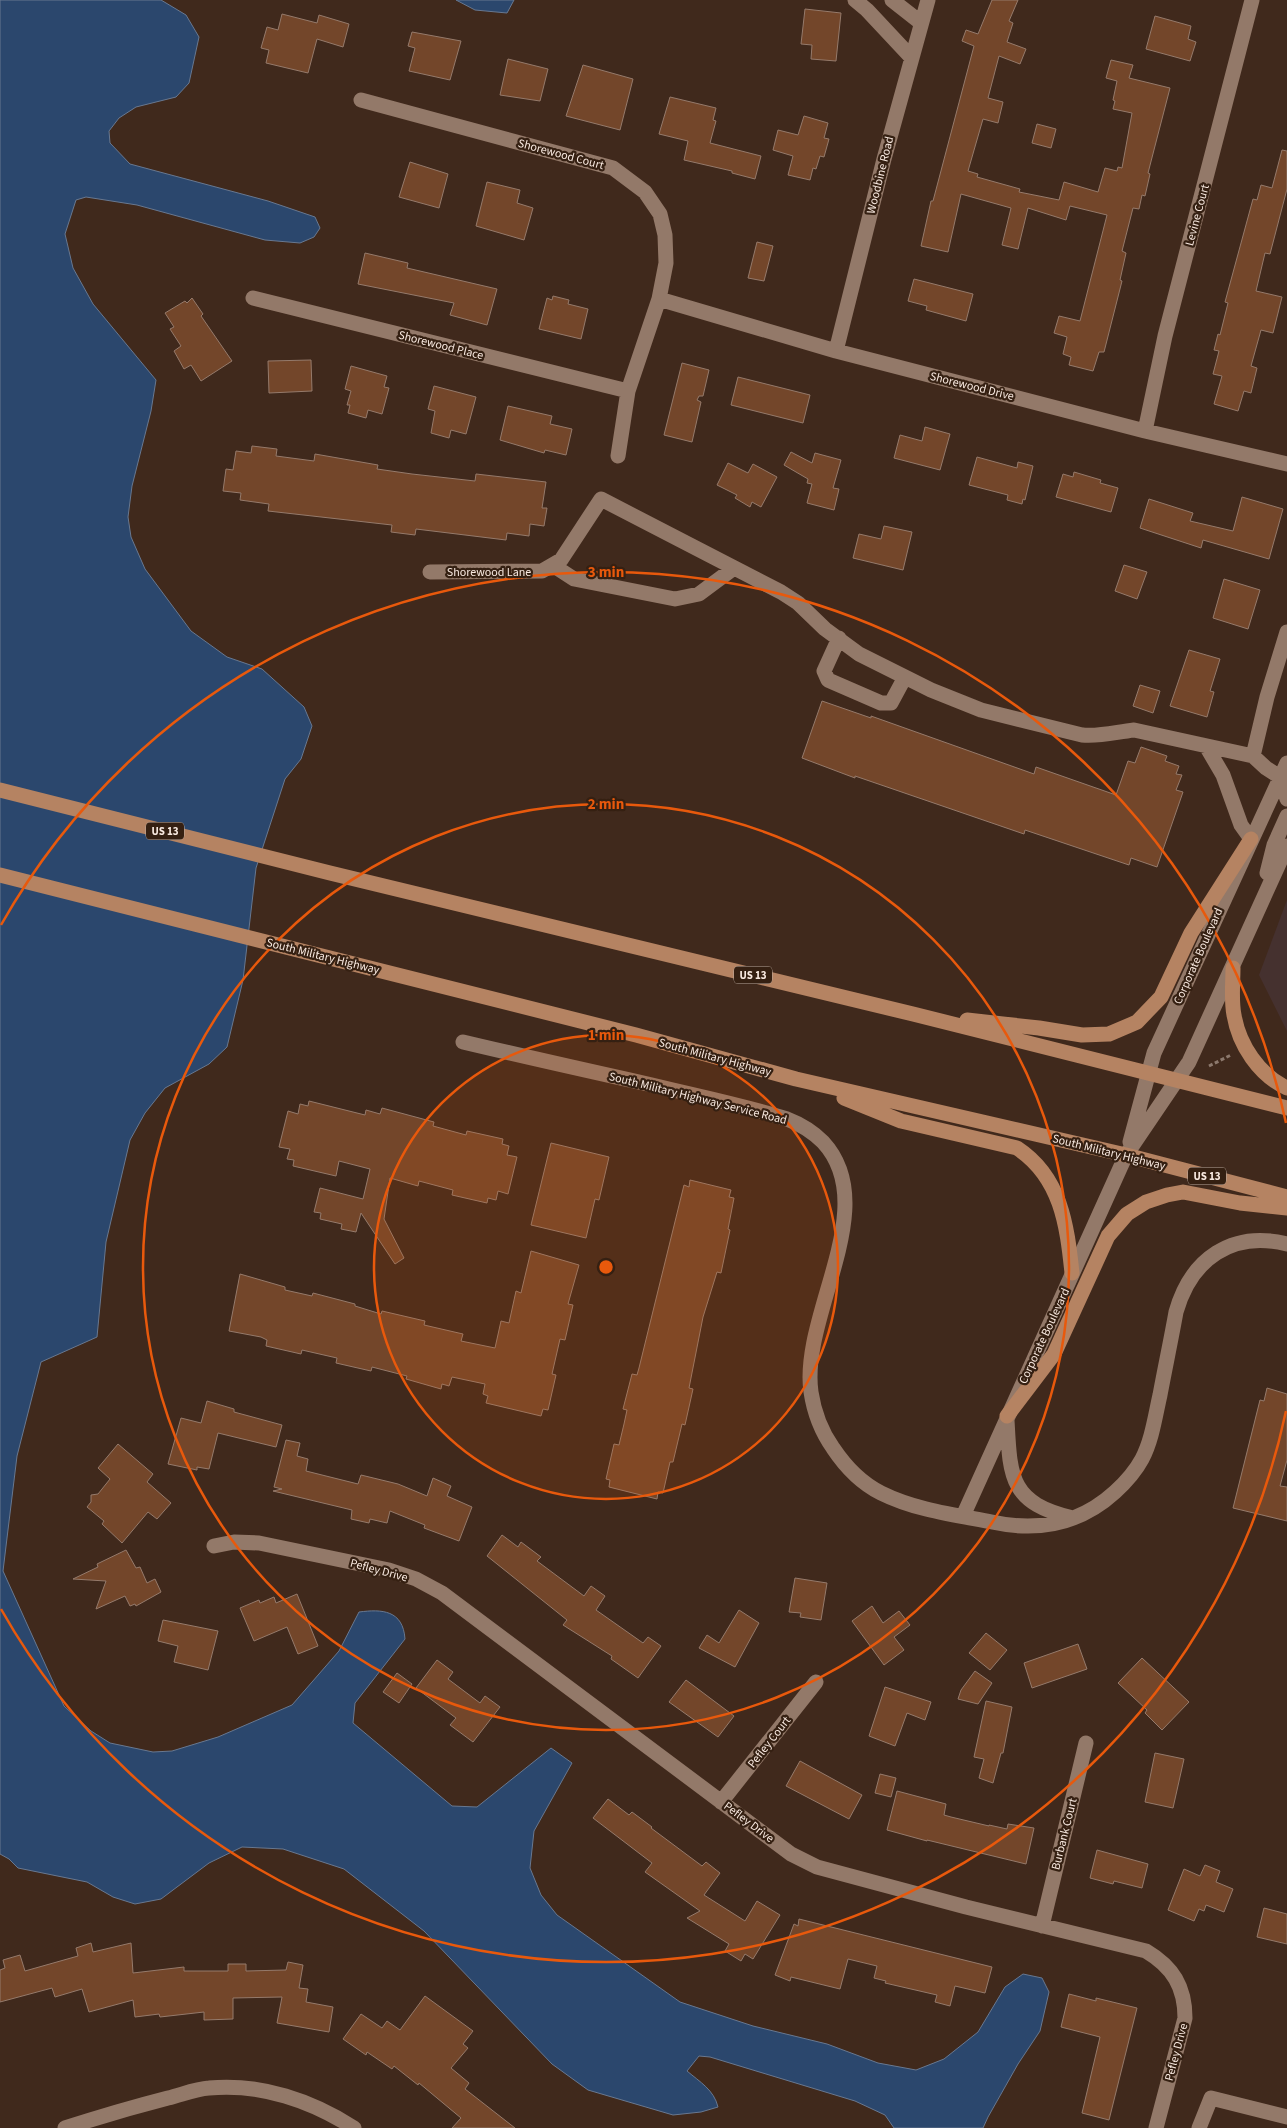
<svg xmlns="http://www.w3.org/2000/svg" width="1287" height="2128" font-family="'Source Sans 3',sans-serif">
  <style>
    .commercial { fill: #45312f }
    .water { fill: #2b476d; stroke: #687890 }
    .building { fill: #73462a; stroke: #957a6b }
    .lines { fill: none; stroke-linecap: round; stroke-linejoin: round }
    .path { stroke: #8c796d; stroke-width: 3; stroke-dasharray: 4 2.5; stroke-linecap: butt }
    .minor { stroke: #937969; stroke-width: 15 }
    .major { stroke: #b58362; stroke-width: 15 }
    .ring { fill: none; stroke: #e8590c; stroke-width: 2.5 }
    .labels { text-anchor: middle; stroke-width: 4.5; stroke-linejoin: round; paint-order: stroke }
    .shield { fill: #352012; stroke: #beada2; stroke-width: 1 }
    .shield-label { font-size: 11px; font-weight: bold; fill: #f8e9e0 }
    .street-label { font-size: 12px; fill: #f8e9e0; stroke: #352012 }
    .centre { fill: #e8590c; stroke: #352012; stroke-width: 2.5 }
    .ring-label { font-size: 15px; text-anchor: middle; font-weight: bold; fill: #e8590c; stroke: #352012; stroke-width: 4.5; stroke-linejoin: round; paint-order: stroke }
  </style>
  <rect width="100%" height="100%" fill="#40291c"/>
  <path class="commercial" d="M 1287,900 L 1287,1031 L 1259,975 Z"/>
  <path class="water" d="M 0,0 L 161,0 L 186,15 L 199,37 L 189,83 L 176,97 L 136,107 L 119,118 L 109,131 L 110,143 L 130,164 L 268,201 L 315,217 L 320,228 L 314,237 L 300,243 L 265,240 L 137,205 L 86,197 L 76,200 L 65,234 L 73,268 L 93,304 L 156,380 L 151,411 L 132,486 L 128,517 L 131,537 L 145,569 L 191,631 L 227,657 L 262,669 L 304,707 L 312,726 L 301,759 L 285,779 L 256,868 L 243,980 L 227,1047 L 209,1064 L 165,1088 L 145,1113 L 130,1140 L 106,1242 L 97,1337 L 41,1362 L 17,1456 L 3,1571 L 64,1706 L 91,1731 L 110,1743 L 153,1752 L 172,1751 L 218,1737 L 292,1705 L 339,1651 L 359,1612 C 382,1609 403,1610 405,1639 L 355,1703 L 353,1723 L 452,1806 L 477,1807 L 551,1748 L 572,1763 L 534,1831 L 530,1868 L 541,1895 L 557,1915 L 680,2002 L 753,2026 L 827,2044 L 878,2063 L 916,2070 L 944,2059 L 978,2032 L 1005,1987 L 1023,1974 L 1042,1978 L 1049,1992 L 1040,2031 L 1018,2064 L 988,2117 L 983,2128 L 894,2128 L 885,2115 L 855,2101 L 710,2057 L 699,2056 L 687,2071 C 700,2082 714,2090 718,2107 L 701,2112 L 673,2115 L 588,2090 L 552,2064 L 424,1931 L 344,1869 L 283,1849 L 242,1847 L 209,1863 L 161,1899 L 135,1904 L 113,1897 L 87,1882 L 18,1868 L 9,1859 L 0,1854 Z
    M 456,0 L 514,0 L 507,13 L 475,10 Z"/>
  <path class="building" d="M 992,0 L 1018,0 L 1009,21 L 1013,23 L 1007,42 L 1026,49 L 1020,64 L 999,56 L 988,98 L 1003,102 L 998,123 L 983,119 L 968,171 L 978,174 L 977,177 L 1020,189 L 1019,192 L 1059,200 L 1064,182 L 1098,192 L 1105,168 L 1117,171 L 1118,167 L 1122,168 L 1132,113 L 1113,109 L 1115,101 L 1113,100 L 1117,81 L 1106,78 L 1111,60 L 1133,65 L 1129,78 L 1170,88 L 1148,173 L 1150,174 L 1145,196 L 1142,195 L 1139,209 L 1133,208 L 1122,251 L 1126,253 L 1120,280 L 1122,281 L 1104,352 L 1099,352 L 1093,371 L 1069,365 L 1071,357 L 1063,354 L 1067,337 L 1054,333 L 1059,316 L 1080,321 L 1107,215 L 1070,206 L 1066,220 L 1028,208 L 1018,249 L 1002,245 L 1011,208 L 961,194 L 948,252 L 921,246 L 931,201 L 933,201 L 974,46 L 962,41 L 966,30 L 978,34 Z
    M 805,9 L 841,13 L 836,61 L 811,59 L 812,45 L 801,44 Z
    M 282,14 L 317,23 L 319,15 L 349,24 L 343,47 L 317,39 L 308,73 L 266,63 L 269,50 L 261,48 L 267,27 L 278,30 Z
    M 1155,16 L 1191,26 L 1188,39 L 1196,42 L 1190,61 L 1146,49 Z
    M 412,32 L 461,41 L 450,80 L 409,71 L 415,48 L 408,46 Z
    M 508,59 L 548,69 L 540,101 L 500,95 Z
    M 583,65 L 633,79 L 620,130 L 566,116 Z
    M 670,97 L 716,108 L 713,120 L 716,121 L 710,143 L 761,156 L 755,179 L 732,173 L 732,171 L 684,160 L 688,141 L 659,134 Z
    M 804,116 L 828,123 L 824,138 L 829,139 L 824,157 L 820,156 L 816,169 L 813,168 L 810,180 L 788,175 L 793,156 L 773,150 L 778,130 L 798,135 Z
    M 1037,124 L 1056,129 L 1051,148 L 1032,143 Z
    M 1282,150 L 1287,151 L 1287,189 L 1270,254 L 1265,253 L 1256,291 L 1282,297 L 1273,333 L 1261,330 L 1251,366 L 1257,368 L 1251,393 L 1244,391 L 1238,411 L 1214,404 L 1222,376 L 1213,374 L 1219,351 L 1214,350 L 1218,334 L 1220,335 L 1228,303 L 1225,302 L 1253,199 L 1257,200 L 1261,185 L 1272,188 Z
    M 410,162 L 448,174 L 439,208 L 399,197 Z
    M 487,182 L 520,190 L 517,203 L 533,208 L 524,240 L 476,226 Z
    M 757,242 L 773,246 L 764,281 L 748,278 Z
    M 365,253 L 408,263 L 407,268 L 497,289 L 487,325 L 450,315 L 454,303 L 358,284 Z
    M 914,279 L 973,294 L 966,321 L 926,310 L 927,306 L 908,301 Z
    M 553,296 L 569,300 L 568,304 L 588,309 L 581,339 L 539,329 L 547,298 L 552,300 Z
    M 192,298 L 203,314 L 201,316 L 232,361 L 201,381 L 191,365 L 184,369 L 174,351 L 181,346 L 170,329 L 174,327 L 165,313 L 185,301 L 187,303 Z
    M 311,360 L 312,391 L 269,393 L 268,361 Z
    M 682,363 L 709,370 L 703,396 L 699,396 L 697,400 L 701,402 L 692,442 L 664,435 Z
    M 351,366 L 387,376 L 384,387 L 389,388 L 382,414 L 368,410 L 366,418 L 348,413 L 350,405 L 347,405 L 351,391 L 345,389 Z
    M 738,377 L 810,395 L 803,423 L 731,405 Z
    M 434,386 L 476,397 L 466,434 L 451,430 L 449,438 L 431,433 L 435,411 L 428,409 Z
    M 508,406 L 552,416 L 550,424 L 572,429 L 566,455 L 545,450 L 544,453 L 500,440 Z
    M 925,427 L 950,434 L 940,470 L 894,458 L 900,435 L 922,441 Z
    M 252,446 L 277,449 L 276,456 L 314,461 L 315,454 L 378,465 L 377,469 L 412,474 L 475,481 L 476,474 L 546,482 L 542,508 L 547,508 L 544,526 L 530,524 L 529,536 L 507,533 L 506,540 L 416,529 L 415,535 L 391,532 L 392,525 L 268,511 L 269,504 L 240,500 L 241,493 L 223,491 L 226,469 L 233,470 L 236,451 L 251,453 Z
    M 791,452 L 812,463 L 815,453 L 841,460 L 833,488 L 839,489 L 834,510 L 807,503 L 812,484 L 807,483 L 808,479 L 784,465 Z
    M 977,457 L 1017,468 L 1018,462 L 1033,466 L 1025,500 L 1023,499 L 1022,504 L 1007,500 L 1008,495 L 969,485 Z
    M 728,463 L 748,473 L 753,464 L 777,477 L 761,507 L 752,502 L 750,507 L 735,498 L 737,495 L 717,485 Z
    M 1074,472 L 1101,480 L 1100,483 L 1118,488 L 1111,512 L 1056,497 L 1063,474 L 1073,477 Z
    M 1242,497 L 1283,509 L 1269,559 L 1203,540 L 1201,548 L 1140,528 L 1149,499 L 1193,513 L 1190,521 L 1233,531 Z
    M 884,526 L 912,532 L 903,570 L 853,558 L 859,534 L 881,539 Z
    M 1124,565 L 1147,572 L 1137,599 L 1115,591 Z
    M 1224,579 L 1260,590 L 1248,629 L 1213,618 Z
    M 1189,650 L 1220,659 L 1210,691 L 1214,692 L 1207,717 L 1170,706 Z
    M 1140,685 L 1160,691 L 1153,713 L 1133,706 Z
    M 822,701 L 871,718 L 871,716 L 1034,774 L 1036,767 L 1116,795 L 1128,761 L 1135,763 L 1141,747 L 1167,756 L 1165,761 L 1179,766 L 1176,774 L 1182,775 L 1176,790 L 1183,792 L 1157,867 L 1131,858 L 1129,865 L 1025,830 L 1024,834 L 855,776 L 855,778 L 802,758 Z
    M 309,1101 L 365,1115 L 366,1110 L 380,1114 L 382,1108 L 434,1122 L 433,1126 L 466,1135 L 467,1131 L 503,1139 L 502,1144 L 509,1146 L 507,1155 L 517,1157 L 508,1194 L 498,1191 L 496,1200 L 488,1198 L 487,1203 L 452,1195 L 453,1190 L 419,1181 L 418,1186 L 390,1178 L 384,1219 L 404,1258 L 395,1264 L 361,1213 L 356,1232 L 341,1229 L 342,1224 L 320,1219 L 321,1213 L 314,1212 L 320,1188 L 363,1199 L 370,1169 L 339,1161 L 336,1176 L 293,1166 L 294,1160 L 287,1159 L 290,1149 L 279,1147 L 288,1111 L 298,1114 L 300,1104 L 308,1106 Z
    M 551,1143 L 609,1157 L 599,1200 L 595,1199 L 586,1238 L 531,1225 Z
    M 690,1180 L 731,1190 L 729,1197 L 734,1198 L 728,1229 L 730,1230 L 721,1273 L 717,1272 L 703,1317 L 689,1388 L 693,1389 L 685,1425 L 682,1424 L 673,1462 L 670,1462 L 663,1493 L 658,1492 L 657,1499 L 609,1487 L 610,1480 L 606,1479 L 614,1444 L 619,1445 L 624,1424 L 627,1410 L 623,1409 L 632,1374 L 637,1375 L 639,1368 L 684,1185 L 689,1187 Z
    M 531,1251 L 579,1265 L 568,1304 L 573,1305 L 565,1340 L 560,1339 L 552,1374 L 556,1375 L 548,1410 L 543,1409 L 541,1416 L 486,1403 L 488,1396 L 483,1394 L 485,1384 L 452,1377 L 449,1386 L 442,1384 L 441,1389 L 406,1379 L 407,1376 L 372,1367 L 371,1371 L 336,1363 L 337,1358 L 302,1350 L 301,1354 L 266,1346 L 267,1340 L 261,1337 L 229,1331 L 240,1274 L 285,1287 L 285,1290 L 312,1296 L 313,1293 L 355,1304 L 355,1306 L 381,1314 L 382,1311 L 425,1321 L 424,1325 L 463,1334 L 461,1341 L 495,1348 L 501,1321 L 509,1323 L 516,1291 L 521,1293 Z
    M 1267,1388 L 1287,1394 L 1287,1460 L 1280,1486 L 1287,1487 L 1287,1521 L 1233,1508 L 1260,1400 L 1264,1401 Z
    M 207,1401 L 234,1409 L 234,1412 L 282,1425 L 276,1447 L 218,1433 L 209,1469 L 197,1467 L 197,1470 L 168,1464 L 181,1418 L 201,1423 Z
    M 286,1440 L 300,1443 L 297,1456 L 308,1459 L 306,1471 L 358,1484 L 361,1475 L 398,1484 L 427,1496 L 433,1478 L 451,1486 L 447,1496 L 472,1507 L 459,1541 L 424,1528 L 425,1525 L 390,1511 L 387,1523 L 370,1519 L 369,1523 L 351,1519 L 352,1510 L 273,1491 L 282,1489 L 274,1487 Z
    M 118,1444 L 153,1474 L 147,1482 L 171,1503 L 157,1519 L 148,1512 L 122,1543 L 102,1524 L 104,1521 L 87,1507 L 91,1502 L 91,1495 L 98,1494 L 110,1479 L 98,1468 Z
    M 502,1535 L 518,1547 L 521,1542 L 541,1557 L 537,1561 L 584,1596 L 591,1586 L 605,1596 L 596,1610 L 643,1643 L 648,1637 L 661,1646 L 638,1678 L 611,1659 L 612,1656 L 563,1625 L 567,1620 L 487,1556 Z
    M 126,1550 L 136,1568 L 140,1567 L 147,1583 L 155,1579 L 161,1592 L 136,1606 L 135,1604 L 130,1606 L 125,1596 L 96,1609 L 106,1581 L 73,1579 L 98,1567 L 97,1564 Z
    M 795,1578 L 827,1583 L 821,1620 L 800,1617 L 801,1613 L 789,1612 Z
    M 297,1594 L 318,1646 L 298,1654 L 287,1627 L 254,1641 L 240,1608 L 259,1600 L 260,1603 L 274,1597 L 276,1603 Z
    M 872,1606 L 883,1623 L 899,1611 L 910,1625 L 894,1637 L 904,1650 L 884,1665 L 852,1621 Z
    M 739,1610 L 759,1623 L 735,1667 L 699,1648 L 707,1635 L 719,1643 Z
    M 163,1620 L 218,1631 L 208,1670 L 174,1662 L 178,1646 L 158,1641 Z
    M 986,1633 L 1007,1650 L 990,1670 L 969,1653 Z
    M 1078,1644 L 1087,1669 L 1032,1688 L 1024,1663 Z
    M 1142,1658 L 1189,1702 L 1162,1730 L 1145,1713 L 1147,1710 L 1118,1683 Z
    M 437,1660 L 453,1672 L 448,1679 L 480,1703 L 485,1696 L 500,1707 L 473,1742 L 450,1725 L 456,1718 L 416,1688 Z
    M 975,1671 L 992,1683 L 978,1704 L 958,1699 L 961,1690 Z
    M 397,1673 L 412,1684 L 399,1703 L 383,1692 Z
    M 686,1680 L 734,1716 L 718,1737 L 669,1702 Z
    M 885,1687 L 931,1702 L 925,1720 L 907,1713 L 895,1746 L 869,1736 Z
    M 986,1701 L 1012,1707 L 1003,1753 L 1001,1753 L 993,1783 L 979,1778 L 984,1759 L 974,1757 Z
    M 1155,1753 L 1184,1759 L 1173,1808 L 1145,1802 Z
    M 800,1761 L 862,1795 L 849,1819 L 786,1786 Z
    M 880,1774 L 896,1778 L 891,1797 L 875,1793 Z
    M 897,1791 L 946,1804 L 944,1815 L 951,1817 L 989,1826 L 989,1825 L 1007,1829 L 1008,1824 L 1034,1828 L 1026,1864 L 927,1840 L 927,1841 L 887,1830 Z
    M 608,1799 L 629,1815 L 632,1812 L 652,1827 L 651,1828 L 702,1866 L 706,1862 L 720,1873 L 704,1895 L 745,1921 L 757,1901 L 780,1915 L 753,1959 L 745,1954 L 741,1961 L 725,1951 L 729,1944 L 687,1918 L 700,1911 L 645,1872 L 652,1863 L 593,1818 Z
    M 1097,1850 L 1148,1864 L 1142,1888 L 1114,1881 L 1113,1884 L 1090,1878 Z
    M 1205,1865 L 1220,1871 L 1216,1882 L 1233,1889 L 1224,1912 L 1206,1905 L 1204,1911 L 1199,1909 L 1194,1921 L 1168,1910 L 1184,1869 L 1200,1876 Z
    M 1264,1908 L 1287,1914 L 1287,1944 L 1257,1937 Z
    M 799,1919 L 992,1967 L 985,1993 L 955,1986 L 950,2006 L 935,2002 L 937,1995 L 885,1983 L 886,1981 L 874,1978 L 877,1966 L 848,1959 L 840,1989 L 791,1977 L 790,1981 L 775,1975 L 794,1924 L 798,1926 Z
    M 91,1943 L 93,1952 L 131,1943 L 133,1973 L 184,1967 L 184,1971 L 228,1971 L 228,1964 L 246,1964 L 246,1971 L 286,1970 L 288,1962 L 303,1965 L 299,1988 L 308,1989 L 306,2002 L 333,2007 L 329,2032 L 277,2023 L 282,1997 L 233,1998 L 233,2019 L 204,2020 L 204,2012 L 160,2017 L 159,2014 L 135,2017 L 133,2000 L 89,2012 L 82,1989 L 55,1997 L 52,1988 L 0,2002 L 0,1970 L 5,1968 L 3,1960 L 20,1955 L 25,1971 L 78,1956 L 76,1948 Z
    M 1069,1994 L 1096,2001 L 1096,1998 L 1137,2008 L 1109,2120 L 1082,2113 L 1100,2037 L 1061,2027 Z
    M 425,1996 L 473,2031 L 463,2044 L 468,2048 L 451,2068 L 469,2083 L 465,2089 L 515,2128 L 452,2128 L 461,2118 L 419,2083 L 418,2085 L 394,2066 L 392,2069 L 367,2052 L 366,2055 L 343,2039 L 361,2014 L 382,2028 L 387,2021 L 400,2030 Z"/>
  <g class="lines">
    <path class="path" d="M 1209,1066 L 1231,1055"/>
    <path class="minor" d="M 855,0 L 867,10 L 911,57
      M 892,0 L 920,22
      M 361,100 L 613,168 L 645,192 L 660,214 L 665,235 L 666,263 L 659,299 L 628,391 L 618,456
      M 253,298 L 628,391
      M 659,299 L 836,351 L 1145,431 L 1287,464
      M 836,351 L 884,159 L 928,0
      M 1145,431 L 1165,336 L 1252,0
      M 554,566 L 574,579 L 675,599 L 699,594 L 734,568
      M 430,572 L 542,571 L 561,560 L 601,499 L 781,592 L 798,603 L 825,629 L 859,654 L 931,690 L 981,710 L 1082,735 C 1099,737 1116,732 1134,730 L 1253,756 L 1266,768 L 1280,777 L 1287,799
      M 839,638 L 824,671 L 828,680 L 881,703 L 891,703 L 905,677
      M 1206,746 L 1223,775 L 1241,825 L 1251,839
      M 1253,756 L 1267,697 L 1287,632
      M 1267,873 L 1274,845 L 1287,816
      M 463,1042 C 526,1057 589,1071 652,1085 C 697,1096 743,1105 787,1119 C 800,1124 813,1132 823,1142 C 883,1207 800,1315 811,1392 C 814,1412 821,1431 833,1448 C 845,1466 861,1483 881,1493 C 915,1510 955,1515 992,1522 C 1038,1532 1080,1524 1115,1492 C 1126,1482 1135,1472 1142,1459 C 1152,1440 1155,1417 1160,1395 C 1165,1368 1171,1340 1176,1312 C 1191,1259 1232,1230 1287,1244
      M 1130,1142 L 1154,1053 L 1287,763
      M 1007,1420 C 1010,1478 1010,1503 1073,1518
      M 963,1516 L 1126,1155 L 1189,1062 L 1287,846
      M 214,1546 L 234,1542 L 259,1543 L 389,1570 L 416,1579 L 442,1593 L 791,1854 L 817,1867 L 966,1907 L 1146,1951 C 1173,1967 1185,1987 1185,2018 L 1156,2128
      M 721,1802 L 816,1682
      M 1042,1926 L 1086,1743
      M 65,2128 C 99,2117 133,2107 168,2098 C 181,2095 195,2089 209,2088 C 261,2083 312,2101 354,2128
      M 1199,2128 L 1211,2098 L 1287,2117"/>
    <path class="major" d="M 0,790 L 330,873 L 913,1014 L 1287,1108
      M 0,875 L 636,1035 L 796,1079 L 1126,1155 L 1287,1197
      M 1233,968 C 1233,983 1231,1000 1234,1015 C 1239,1045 1259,1075 1287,1088
      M 967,1020 L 1039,1028 L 1082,1035 L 1109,1034 L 1137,1022 L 1161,997 L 1191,933 L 1251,839
      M 844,1098 L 901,1121 L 1017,1148 C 1061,1177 1067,1225 1072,1273
      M 1007,1416 L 1054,1354 L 1108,1236 L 1127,1214 L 1146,1202 L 1167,1195 L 1183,1192 L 1240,1203 L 1287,1208"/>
  </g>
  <circle cx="606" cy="1267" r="232" fill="#e8590c" fill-opacity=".12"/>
  <g class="ring">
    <circle cx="606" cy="1267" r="232"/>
    <circle cx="606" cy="1267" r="463"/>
    <path d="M1286 1411A695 695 0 0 1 1 1609M1 925A695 695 0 0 1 1286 1123"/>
  </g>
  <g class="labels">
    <g class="shield">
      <rect x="146" y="822.5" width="38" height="17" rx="4"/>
      <rect x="734" y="966.5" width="38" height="17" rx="4"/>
      <rect x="1188" y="1167.5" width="38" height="17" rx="4"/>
    </g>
    <g class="shield-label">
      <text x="165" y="835">US 13</text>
      <text x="753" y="979">US 13</text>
      <text x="1207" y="1180">US 13</text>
    </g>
    <g class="street-label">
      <text transform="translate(561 154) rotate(15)" y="4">Shorewood Court</text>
      <text transform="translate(880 175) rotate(-76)" y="4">Woodbine Road</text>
      <text transform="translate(1197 215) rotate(-75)" y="4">Levine Court</text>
      <text transform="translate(441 345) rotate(14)" y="4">Shorewood Place</text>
      <text transform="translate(972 386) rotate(14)" y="4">Shorewood Drive</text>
      <text x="489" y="576">Shorewood Lane</text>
      <text transform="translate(323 956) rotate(14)" y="4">South Military Highway</text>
      <text transform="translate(1198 956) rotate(-66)" y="4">Corporate Boulevard</text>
      <text transform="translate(715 1057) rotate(15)" y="4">South Military Highway</text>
      <text transform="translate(698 1098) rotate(14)" y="4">South Military Highway Service Road</text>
      <text transform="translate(1109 1152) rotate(14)" y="4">South Military Highway</text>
      <text transform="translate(1044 1336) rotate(-65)" y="4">Corporate Boulevard</text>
      <text transform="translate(379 1570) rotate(15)" y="4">Pefley Drive</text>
      <text transform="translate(769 1742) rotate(-52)" y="4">Pefley Court</text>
      <text transform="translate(749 1822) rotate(37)" y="4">Pefley Drive</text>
      <text transform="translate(1064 1834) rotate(-76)" y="4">Burbank Court</text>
      <text transform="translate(1176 2052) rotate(-75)" y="4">Pefley Drive</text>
    </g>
  </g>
  <circle cx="606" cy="1267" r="8" class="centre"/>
  <g class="ring-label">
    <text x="606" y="577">3 min</text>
    <text x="606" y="809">2 min</text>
    <text x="606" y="1040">1 min</text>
  </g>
</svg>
